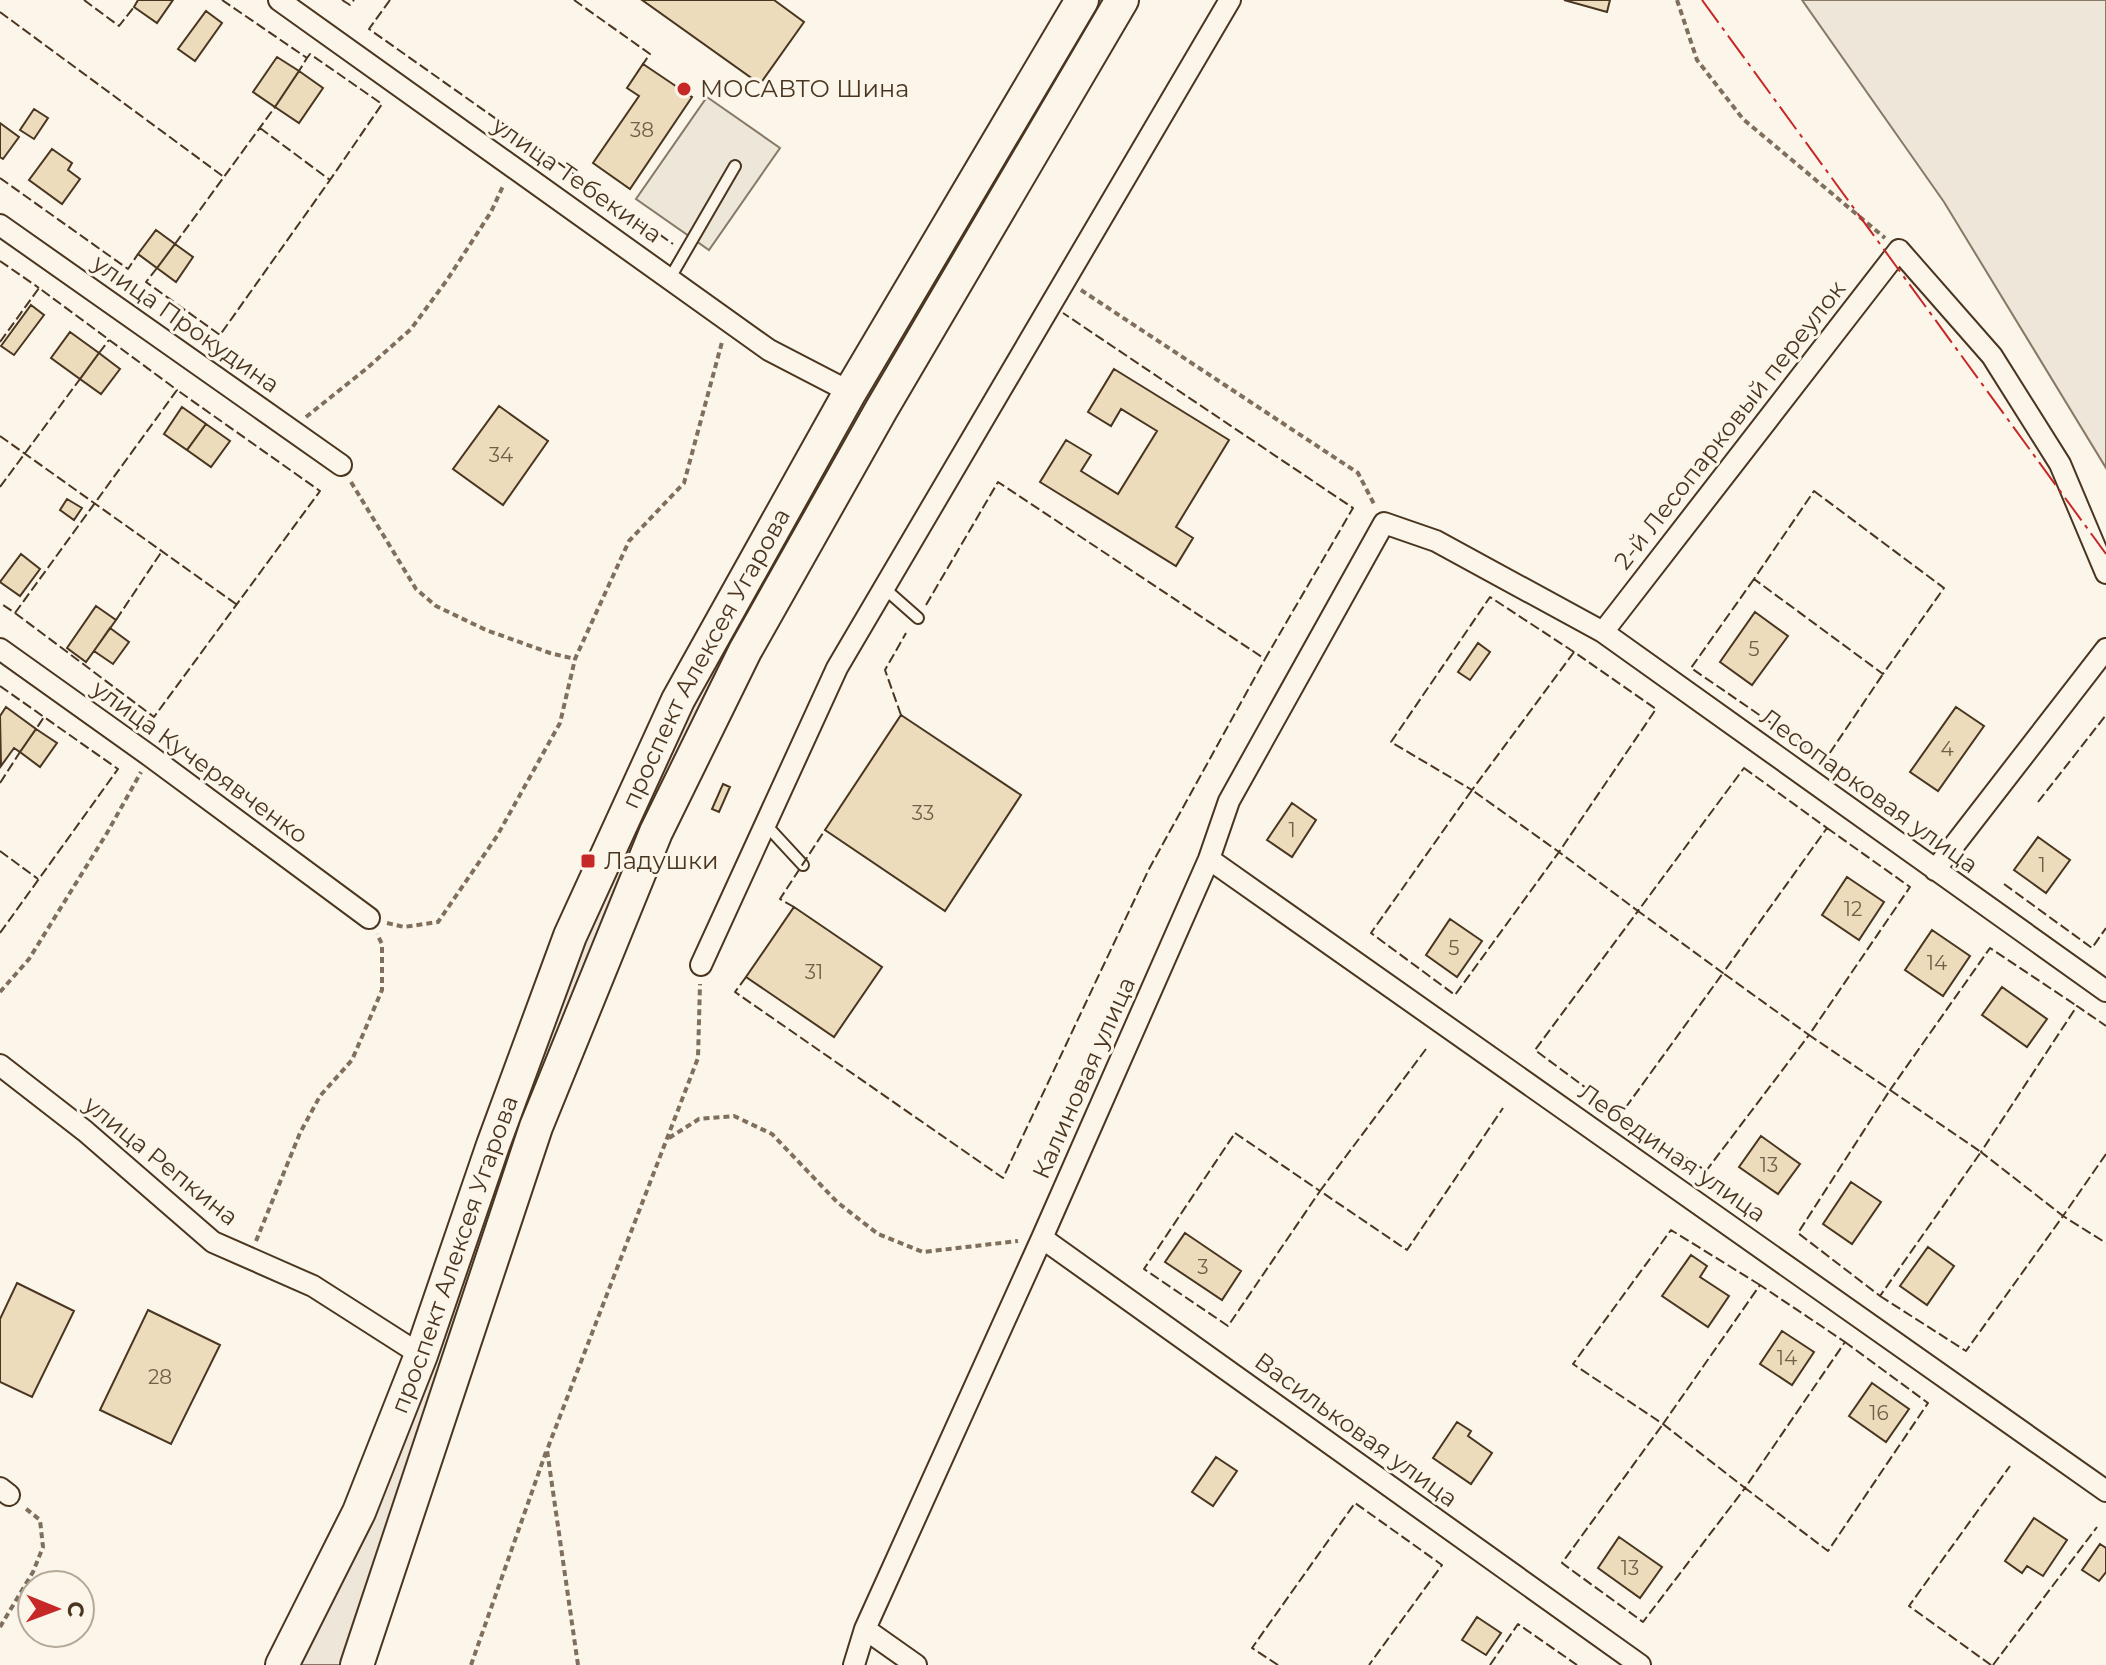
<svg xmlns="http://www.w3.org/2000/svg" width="2106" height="1665" font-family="Montserrat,sans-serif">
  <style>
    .green { fill: #ede6d9; stroke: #887966; stroke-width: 2 }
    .parking { fill: #ede7d9; stroke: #887966; stroke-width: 2 }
    .building { fill: #ecdcbc; stroke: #4a3520; stroke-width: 2 }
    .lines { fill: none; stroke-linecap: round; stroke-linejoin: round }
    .service-casing { stroke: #4a3520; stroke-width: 14 }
    .minor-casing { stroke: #4a3520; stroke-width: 24 }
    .primary-casing { stroke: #4a3520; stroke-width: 36 }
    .path { stroke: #7f6f5c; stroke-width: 4; stroke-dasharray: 6 4; stroke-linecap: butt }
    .service { stroke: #fbf6e9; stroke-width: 10 }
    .minor { stroke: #fbf6e9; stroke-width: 20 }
    .primary { stroke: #fbf6e9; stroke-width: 32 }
    .fence { stroke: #4a3520; stroke-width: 2; stroke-dasharray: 10 4; stroke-linecap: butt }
    .power { stroke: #c62828; stroke-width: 2; stroke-dasharray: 28 6 4 6; stroke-linecap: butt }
    .poi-dot { fill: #c62828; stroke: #fbf6e9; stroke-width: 3 }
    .labels { text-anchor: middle; stroke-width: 6; stroke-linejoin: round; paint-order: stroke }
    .number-label { font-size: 20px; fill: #725f47 }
    .poi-label { font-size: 24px; fill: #4a3520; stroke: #fbf6e9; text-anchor: start }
    .street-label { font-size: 24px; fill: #4a3520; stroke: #fbf6e9 }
  </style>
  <rect width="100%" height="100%" fill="#fbf6e9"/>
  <path class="green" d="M 1096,0 L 1108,0 L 891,363 L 890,353 Z
    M 1802,0 L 2106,0 L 2106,468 L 1944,202 Z
    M 838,448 L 842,450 L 751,617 L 343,1665 L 298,1665 L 551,1024 L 608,884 L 652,787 L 718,657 L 830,452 Z"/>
  <path class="parking" d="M 707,97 L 780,148 L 709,250 L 636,199 Z"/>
  <path class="building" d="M 138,0 L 173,0 L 157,23 L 134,7 Z
    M 642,0 L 774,0 L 804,22 L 760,84 Z
    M 1564,0 L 1610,0 L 1607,12 Z
    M 206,11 L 222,23 L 195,61 L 178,49 Z
    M 277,57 L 299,71 L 275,107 L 253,92 Z
    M 643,64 L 692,97 L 630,189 L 593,163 L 639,96 L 627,88 Z
    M 299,71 L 323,88 L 299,123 L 275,107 Z
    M 34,109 L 48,118 L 34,139 L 20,130 Z
    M 0,123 L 19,137 L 3,159 L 0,157 Z
    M 52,149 L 72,163 L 68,170 L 80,179 L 62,204 L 29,180 Z
    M 156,230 L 175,244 L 157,268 L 138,254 Z
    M 175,244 L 193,257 L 176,282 L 157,268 Z
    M 31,305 L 44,315 L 14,355 L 1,346 Z
    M 70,332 L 99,353 L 80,379 L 51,358 Z
    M 99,353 L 120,369 L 101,394 L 80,379 Z
    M 1114,369 L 1229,440 L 1176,527 L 1193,538 L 1176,566 L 1040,482 L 1066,440 L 1091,455 L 1081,471 L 1118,494 L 1157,431 L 1121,409 L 1111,426 L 1088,412 Z
    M 499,406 L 548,441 L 503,505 L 453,469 Z
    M 182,407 L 206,424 L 187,450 L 164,434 Z
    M 206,424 L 230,441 L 211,467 L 187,450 Z
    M 67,499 L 82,508 L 74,520 L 60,510 Z
    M 21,554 L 40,569 L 20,596 L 0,582 Z
    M 96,606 L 116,620 L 86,662 L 67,648 Z
    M 1755,612 L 1788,636 L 1752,685 L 1720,662 Z
    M 110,628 L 129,642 L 113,664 L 94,651 Z
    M 1478,643 L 1490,652 L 1470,680 L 1458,672 Z
    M 6,707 L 36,729 L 20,752 L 14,748 L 1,766 L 0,716 Z
    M 1956,707 L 1984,726 L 1938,791 L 1910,772 Z
    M 901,715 L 1021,795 L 945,911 L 825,830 Z
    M 36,729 L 57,743 L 40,767 L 20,752 Z
    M 723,784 L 730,787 L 719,812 L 712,809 Z
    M 1292,803 L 1316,820 L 1292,857 L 1267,840 Z
    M 2038,837 L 2070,860 L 2046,893 L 2014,870 Z
    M 1847,877 L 1884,902 L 1859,940 L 1822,915 Z
    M 794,907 L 882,967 L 834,1037 L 746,977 Z
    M 1450,919 L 1482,941 L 1457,977 L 1426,955 Z
    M 1932,930 L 1970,956 L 1943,996 L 1905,970 Z
    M 2002,987 L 2047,1019 L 2027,1047 L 1982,1015 Z
    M 1761,1136 L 1800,1164 L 1778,1194 L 1739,1167 Z
    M 1851,1182 L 1881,1202 L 1852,1244 L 1823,1224 Z
    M 1185,1233 L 1241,1271 L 1222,1300 L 1165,1262 Z
    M 1928,1247 L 1954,1266 L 1927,1305 L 1900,1286 Z
    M 1691,1255 L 1707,1266 L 1700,1277 L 1729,1296 L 1708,1327 L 1662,1296 Z
    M 17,1283 L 74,1311 L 32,1397 L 0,1382 L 0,1319 Z
    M 148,1310 L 220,1345 L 171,1444 L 100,1410 Z
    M 1782,1331 L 1814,1352 L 1792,1385 L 1760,1364 Z
    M 1872,1383 L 1909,1409 L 1886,1442 L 1849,1416 Z
    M 1457,1422 L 1471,1431 L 1468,1436 L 1492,1453 L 1471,1484 L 1433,1458 Z
    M 1216,1457 L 1237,1471 L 1213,1506 L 1192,1492 Z
    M 2034,1518 L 2067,1540 L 2043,1576 L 2027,1566 L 2022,1573 L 2005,1561 Z
    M 1619,1537 L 1662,1567 L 1640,1598 L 1598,1568 Z
    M 2100,1544 L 2106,1548 L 2106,1572 L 2099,1581 L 2082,1570 Z
    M 1477,1617 L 1501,1633 L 1486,1655 L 1462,1640 Z"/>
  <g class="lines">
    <g class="service-casing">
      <path id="service" d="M 670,278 L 735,166
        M 884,588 L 918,618
        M 766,825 L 803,865"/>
    </g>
    <g class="minor-casing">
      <path id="minor" d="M 279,0 L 769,350 L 850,392
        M 0,225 L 341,465
        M 1603,632 L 1899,250 L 1992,356 L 2060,464 L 2106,573
        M 0,649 L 150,756 L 369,918
        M 1209,859 L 2106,1491
        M 1935,870 L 2106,649
        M 701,965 L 837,668 L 1230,0
        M 0,1065 L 85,1131 L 213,1242 L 313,1286 L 421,1355
        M 1042,1238 L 1640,1665
        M 0,1488 L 9,1495
        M 865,1629 L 916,1665
        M 854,1665 L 865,1629 L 1042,1238 L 1209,859 L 1229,801 L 1384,523 L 1436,541 L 1603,632 L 2106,991"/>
    </g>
    <g class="primary-casing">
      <g id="primary">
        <path id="s1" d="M 282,1665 L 359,1512 L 421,1355 L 493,1145 L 570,936 L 678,700 L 850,392 L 1082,0"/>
        <path d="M 357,1665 L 536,1127 L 656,832 L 745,651 L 881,410 L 1122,0"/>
      </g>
    </g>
    <path class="path" d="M 1677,0 L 1697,60 L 1743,119 L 1885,238
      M 1081,290 L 1358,473 L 1374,504
      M 306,417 L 366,369 L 411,329 L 447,280 L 491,212 L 503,186
      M 351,482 L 416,589 L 436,606 L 486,630 L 550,653 L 575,659
      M 387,923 L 404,927 L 438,922 L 497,836 L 560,723 L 575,659 L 629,541 L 684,483 L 722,342
      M 0,992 L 29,959 L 107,833 L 141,772
      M 669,1138 L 699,1119 L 734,1116 L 772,1134 L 837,1202 L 878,1234 L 923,1252 L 1018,1241
      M 256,1241 L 300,1133 L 320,1096 L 352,1060 L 382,990 L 382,944 L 377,934
      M 0,1627 L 33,1572 L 43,1547 L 40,1520 L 25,1508
      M 471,1665 L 546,1452
      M 578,1665 L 547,1450 L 698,1058 L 700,984"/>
    <use href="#service" class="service"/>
    <use href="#minor" class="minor"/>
    <use href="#primary" class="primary"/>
    <path class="fence" d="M 84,0 L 119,26 L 134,7
      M 222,0 L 307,58 L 299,71
      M 342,0 L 350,5 L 354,0
      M 390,0 L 369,29 L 673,244
      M 574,0 L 650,54 L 643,64
      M 0,12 L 224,177
      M 260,128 L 330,180 L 382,104 L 310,54 L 307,58
      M 0,178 L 128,269 L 138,254
      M 175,244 L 275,107
      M 0,261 L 39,288
      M 157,268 L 146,282 L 220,335 L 330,180
      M 0,342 L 39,288 L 177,390 L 15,613 L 0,603
      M 99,353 L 109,340
      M 0,436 L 236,604
      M 0,487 L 80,379
      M 1814,491 L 1944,588 L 1883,674 L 1754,579 Z
      M 1754,579 L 1691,668 L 1825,760 L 1883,674
      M 926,605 L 998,482 L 1265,659 L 1353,508 L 1063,313
      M 15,613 L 154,717 L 320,491 L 177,390
      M 116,620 L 162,551
      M 1574,652 L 1490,597 L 1391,742 L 1472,790 L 1574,652 L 1656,709 L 1559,852 L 1455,995 L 1371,933 L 1472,790 L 1559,852 L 1638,911 L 1535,1050 L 1621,1114 L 1723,973 L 1809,1035 L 1706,1171 L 1621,1114
      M 0,686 L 44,717
      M 901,715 L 885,670 L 906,633
      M 1744,768 L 1827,828 L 1723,973 L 1638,911 Z
      M 0,783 L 20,752
      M 2038,802 L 2106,715
      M 1827,828 L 1910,887 L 1809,1035 L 1890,1090 L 1990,948 L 2077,1006
      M 0,851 L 38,879
      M 2004,884 L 2092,948 L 2106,928
      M 794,907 L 780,899 L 825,830
      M 0,933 L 118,769 L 44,717 L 36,729
      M 746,977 L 735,992 L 1003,1178 L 1149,869 L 1265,659
      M 1426,1049 L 1320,1191 L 1407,1250 L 1503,1108
      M 1890,1090 L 1981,1152 L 1880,1296 L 1798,1233 Z
      M 1235,1133 L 1320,1191 L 1228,1326 L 1144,1269 Z
      M 2106,1154 L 2063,1216 L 2106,1243
      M 1760,1285 L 1671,1230 L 1573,1364 L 1663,1424 L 1760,1285 L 1845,1342 L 1745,1488 L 1828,1551 L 1928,1403 L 1845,1342
      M 1880,1296 L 1966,1351 L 2063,1216 L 1981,1152 L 2077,1006 L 2106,1026
      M 1663,1424 L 1745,1488 L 1643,1622 L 1562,1563 Z
      M 1278,1665 L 1252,1648 L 1355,1503 L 1442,1565 L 1369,1665
      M 1490,1665 L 1518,1624 L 1577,1665
      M 1991,1665 L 1909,1606 L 2010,1466
      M 1993,1665 L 2097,1527"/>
    <path class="power" d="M 1702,0 L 2106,554"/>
  </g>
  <g class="poi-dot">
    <circle cx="684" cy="89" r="8"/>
    <rect x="580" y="853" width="16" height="16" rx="4"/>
  </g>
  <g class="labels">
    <g class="number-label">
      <text x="642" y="137">38</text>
      <text x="501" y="462">34</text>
      <text x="1754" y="656">5</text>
      <text x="1947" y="756">4</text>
      <text x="923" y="820">33</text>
      <text x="1292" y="837">1</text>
      <text x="2042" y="872">1</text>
      <text x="1853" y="916">12</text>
      <text x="1454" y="955">5</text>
      <text x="1937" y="970">14</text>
      <text x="814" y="979">31</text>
      <text x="1769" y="1172">13</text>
      <text x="1203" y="1274">3</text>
      <text x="1787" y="1365">14</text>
      <text x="160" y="1384">28</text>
      <text x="1879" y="1420">16</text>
      <text x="1630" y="1575">13</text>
    </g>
    <g class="poi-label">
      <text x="700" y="97">МОСАВТО Шина</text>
      <text x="604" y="869">Ладушки</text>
    </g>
    <g class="street-label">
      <text transform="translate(577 180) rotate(35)" y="8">улица Тебекина</text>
      <text transform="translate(186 324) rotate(35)" y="8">улица Прокудина</text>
      <text transform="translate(1730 425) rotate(-52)" y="8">2-й Лесопарковый переулок</text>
      <text dy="8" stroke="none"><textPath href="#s1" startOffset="1094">проспект Алексея Угарова</textPath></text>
      <text transform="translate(200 762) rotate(36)" y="8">улица Кучерявченко</text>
      <text transform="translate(1869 791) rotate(36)" y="8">Лесопарковая улица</text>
      <text transform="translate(1084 1078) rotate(-66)" y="8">Калиновая улица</text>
      <text transform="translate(1672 1153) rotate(35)" y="8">Лебединая улица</text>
      <text transform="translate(161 1161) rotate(39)" y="8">улица Репкина</text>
      <text dy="8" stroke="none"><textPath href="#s1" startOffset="446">проспект Алексея Угарова</textPath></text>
      <text transform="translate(1356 1430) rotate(36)" y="8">Васильковая улица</text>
    </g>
  </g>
  <g transform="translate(56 1609) rotate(91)"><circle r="38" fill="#fbf6e9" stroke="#b4a999" stroke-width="2"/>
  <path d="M0-6L14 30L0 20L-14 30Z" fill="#c62828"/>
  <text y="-12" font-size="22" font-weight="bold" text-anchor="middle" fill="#4a3520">С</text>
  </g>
</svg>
